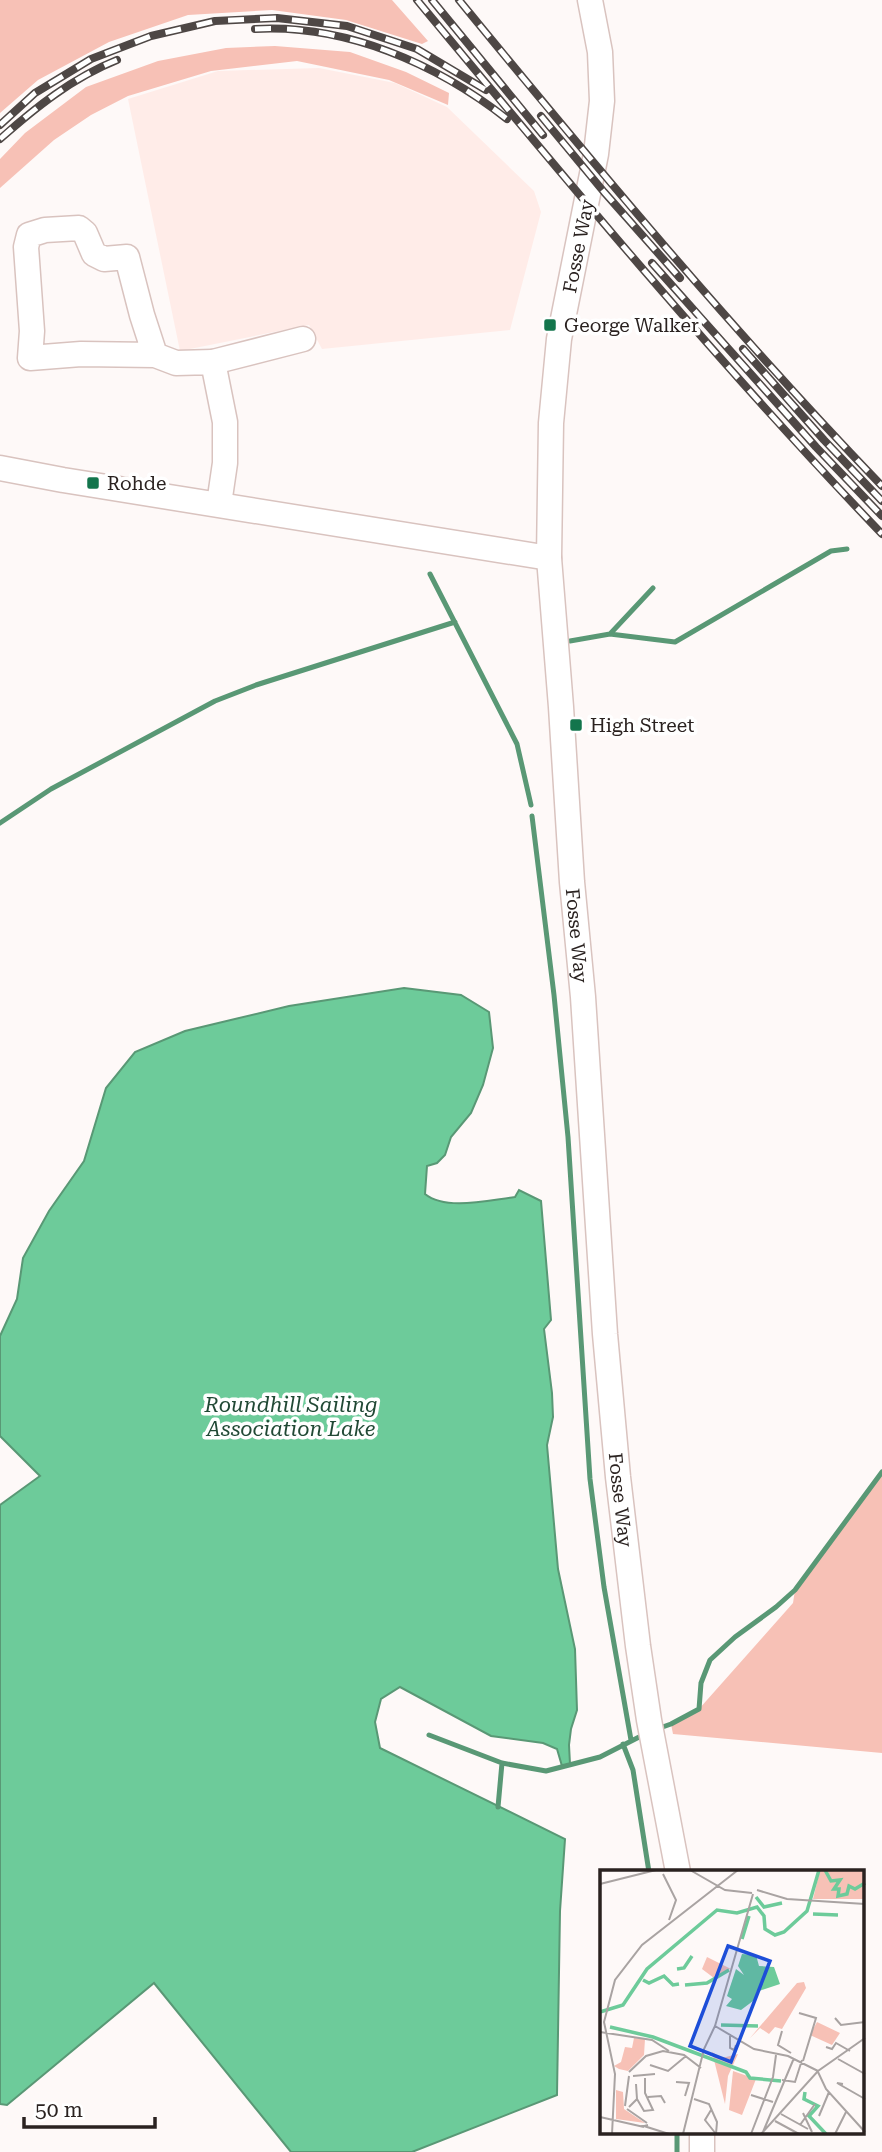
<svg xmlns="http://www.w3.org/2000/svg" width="882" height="2152" font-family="'Roboto Serif',serif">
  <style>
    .built { fill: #ffece8 }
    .green { fill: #f7c1b6 }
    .water { fill: #6dcb9a; stroke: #599875; stroke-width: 2 }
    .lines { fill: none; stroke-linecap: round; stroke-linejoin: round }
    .stream { stroke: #599875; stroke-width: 5 }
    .minor-casing { stroke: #d9c3bf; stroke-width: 27 }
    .minor { stroke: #fff; stroke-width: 24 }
    .rail-casing { stroke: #4e4745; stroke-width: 8 }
    .rail { stroke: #fff; stroke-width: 5; stroke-dasharray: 16; stroke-linecap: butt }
    .poi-dot { fill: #13754c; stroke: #fff; stroke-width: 2.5 }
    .labels { text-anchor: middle; stroke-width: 7; stroke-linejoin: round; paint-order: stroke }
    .street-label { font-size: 19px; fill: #2a2220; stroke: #fff }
    .poi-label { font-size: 19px; fill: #2a2220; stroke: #fff; text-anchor: start }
    .water-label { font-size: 21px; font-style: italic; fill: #214935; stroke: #fff }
    .inset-river { fill: none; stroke: #6dcb9a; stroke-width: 3.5 }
    .inset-road { fill: none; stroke: #a9a3a2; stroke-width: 2 }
    .view { fill: #1d4ed8; fill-opacity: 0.15; stroke: #1d4ed8; stroke-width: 3.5 }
    .inset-edge { fill: none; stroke: #2a2220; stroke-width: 3.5 }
  </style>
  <rect width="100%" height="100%" fill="#fef9f8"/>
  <path class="built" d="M 319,68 L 395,83 L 447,107 L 534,191 L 541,212 L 510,330 L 322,349 L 309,325 L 180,351 L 128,99 L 218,71 Z"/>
  <path class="green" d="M 0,0 L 392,0 L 428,41 L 422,44 L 346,20 L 272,10 L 188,15 L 109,42 L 38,80 L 0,113 Z
    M 275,46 L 350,52 L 406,72 L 449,93 L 448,105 L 389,80 L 297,61 L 211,71 L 128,96 L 91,115 L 54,140 L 0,188 L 0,159 L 25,133 L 86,87 L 158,61 L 226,48 Z
    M 882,1471 L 882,1753 L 673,1734 L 671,1724 L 699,1709 L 793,1603 L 795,1590 Z"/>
  <path class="water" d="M 404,988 L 461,995 L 489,1012 L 493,1048 L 483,1085 L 471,1113 L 451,1137 L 445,1155 L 437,1163 L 427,1166 L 425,1194 C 446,1211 489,1200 515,1197 L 519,1190 L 541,1201 L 551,1320 L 544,1329 L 552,1393 L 553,1417 L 547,1445 L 558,1569 L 575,1649 L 577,1710 L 571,1729 L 569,1745 L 570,1764 L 562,1766 L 557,1749 L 543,1743 L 491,1736 L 400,1687 L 381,1699 L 375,1722 L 380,1748 L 565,1839 L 560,1911 L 557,2095 L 412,2152 L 291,2152 L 154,1983 L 7,2105 L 0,2104 L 0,1505 L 40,1476 L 0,1436 L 0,1336 L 17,1299 L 23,1258 L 49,1211 L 84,1161 L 106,1088 L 135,1052 L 185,1031 L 289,1006 Z"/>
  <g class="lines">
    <path class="stream" d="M 430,574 L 517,744 L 531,805
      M 610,634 L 653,588
      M 570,641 L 610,634 L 675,642 L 831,551 L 847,549
      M 532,816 L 554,995 L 568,1137 L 590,1479 L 604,1587 L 631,1740
      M 0,823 L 51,789 L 215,701 L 256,685 L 455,622
      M 657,1729 L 671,1724 L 699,1709 L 701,1683 L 710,1660 L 735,1637 L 776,1607 L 795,1590 L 882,1472
      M 429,1735 L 502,1763 L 546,1771 L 600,1757 L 645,1734
      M 623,1744 L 633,1770 L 649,1872
      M 498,1807 L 502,1763
      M 677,2152 L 677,2133"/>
    <g class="minor-casing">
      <g id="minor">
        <path id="s1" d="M 590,0 L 600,52 L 602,101 L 596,154 L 559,339 L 551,423 L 549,558 L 561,707 L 572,882 L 583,997 L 605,1334 L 618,1477 L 638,1646 L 649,1720 L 678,1872"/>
        <path d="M 155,355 L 81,354 L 30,358 L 32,331 L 26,247 L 29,235 L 45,230 L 79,228 L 85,233 L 94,254 L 104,259 L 127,257 L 142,315 L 155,355 L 176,363 L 213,362 L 225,422 L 225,463 L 219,504"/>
        <path d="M 213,362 L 303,339"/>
        <path d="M 0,468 L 63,480 L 549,558"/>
        <path d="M 702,2152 L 702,2133"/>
      </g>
    </g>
    <use href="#minor" class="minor"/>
    <g class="rail-casing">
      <path id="rail" d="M 417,0 C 567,181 719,364 882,534
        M 432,0 L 543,135
        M 459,0 C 595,166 733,331 882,486
        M 255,29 C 346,24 437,64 507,119
        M 541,116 L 604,192 L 680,278
        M 0,125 L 35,93 L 91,59 L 151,36 L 215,21 L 277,18 L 347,26 L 417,49 L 486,90
        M 0,139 C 35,108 72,78 117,60
        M 652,263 L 816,447 L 882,516
        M 743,349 L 824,440 L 882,501"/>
    </g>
    <use href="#rail" class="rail"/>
  </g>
  <g class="poi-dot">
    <rect x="543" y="318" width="14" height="14" rx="3.5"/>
    <rect x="86" y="476" width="14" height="14" rx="3.5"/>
    <rect x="569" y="718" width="14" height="14" rx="3.5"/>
  </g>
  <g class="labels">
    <g class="street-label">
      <text transform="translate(578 246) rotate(-79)" y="7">Fosse Way</text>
      <text dy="7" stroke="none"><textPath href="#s1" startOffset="942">Fosse Way</textPath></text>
      <text dy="7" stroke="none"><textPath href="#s1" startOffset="1508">Fosse Way</textPath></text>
    </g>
    <g class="poi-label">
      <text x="564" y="332">George Walker</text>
      <text x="107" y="490">Rohde</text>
      <text x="590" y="732">High Street</text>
    </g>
    <g class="water-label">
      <text x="291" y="1412">Roundhill Sailing<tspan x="291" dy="24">Association Lake</tspan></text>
    </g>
  </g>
  <g transform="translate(600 1870)">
    <rect width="264" height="264" fill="#fef9f8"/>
    <path d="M 220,0 L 264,0 L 263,29 L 213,29 ZM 107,87 L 131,99 L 130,99 L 114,108 L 102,99 ZM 204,112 L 206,118 L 182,159 L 175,157 L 169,164 L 160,158 L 150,168 L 197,113 ZM 217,152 L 240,163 L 232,175 L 210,165 ZM 34,168 L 45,169 L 44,185 L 28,201 L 19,199 L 14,196 L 21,192 L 25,177 L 32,178 ZM 112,182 L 122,188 L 138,184 L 128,206 L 125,234 ZM 133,201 L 156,209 L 142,245 L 129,240 ZM 16,220 L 23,222 L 24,239 L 45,253 L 16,249 Z" fill="#f7c1b6"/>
    <path d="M 142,84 L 156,85 L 159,96 L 174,97 L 180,114 L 156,122 L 157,128 L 141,140 L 126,136 L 132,129 L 127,126 L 136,99 L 144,105 L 138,96 Z" fill="#6dcb9a"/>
    <path class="inset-river" d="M 225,0 L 231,11 L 240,10 L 234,19 L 239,19 L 238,26 L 247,24 L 249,16 L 255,19 L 265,13M 156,27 L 164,37 L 182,33M 213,44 L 238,45M 142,69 L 149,46M 77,99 L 84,98 L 92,86M 43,110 L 49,113 L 64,106 L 73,115 L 79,114M 85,115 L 107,113 L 129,100M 0,142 L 23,135 L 47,99 L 117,40 L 137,43 L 157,37 L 164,46 L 165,59 L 175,65 L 184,62 L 207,41 L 219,0M 121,155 L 158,156M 10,157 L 53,167 L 146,202 L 150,208 L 181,211M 205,222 L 204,229 L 218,236 L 209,246 L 226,264"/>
    <path class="inset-road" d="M 90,0 L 125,20 L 152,23M 63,4 L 76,30 L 69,50M 0,14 L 56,0M 157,20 L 187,29 L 265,34M 199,143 L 216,148 L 203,191M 235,148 L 241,155 L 265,152M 115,156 L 154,179 L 188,186 L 218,201M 182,161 L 178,175 L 191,183M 0,162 L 52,170 L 69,181M 130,164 L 130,178 L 134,180 L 136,175M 226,177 L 232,179 L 236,173 L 250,181M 238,189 L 265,204M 50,195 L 68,201 L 86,186M 29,202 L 46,186 L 63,181 L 84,185 L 101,198M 218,202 L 226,219 L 265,262M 33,206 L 55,204M 182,210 L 195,212 L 202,190M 76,212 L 89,213 L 85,226M 243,214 L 237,213 L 265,229M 151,225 L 173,232M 48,227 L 61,226 L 65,233M 37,229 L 44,241 L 53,240 L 45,223 L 45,208M 94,229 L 109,234 L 117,252 L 116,264M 25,236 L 29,206M 29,237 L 37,229 L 36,214M 27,239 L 47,253M 111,240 L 105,250 L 116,264M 203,243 L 212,262M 181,244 L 208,259M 219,246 L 229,222M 0,247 L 44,257M 175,251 L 199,264M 48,255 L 44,256 L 69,264M 200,255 L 215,234M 163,262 L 194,188M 12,264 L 15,204 L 4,152 L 15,110 L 42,75 L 138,0M 83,264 L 104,179 L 115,156 L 153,24M 151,264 L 173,207 L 176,185M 161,264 L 218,201 L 265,168M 235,264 L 246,242"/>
    <path class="view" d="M 128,76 L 170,91 L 131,192 L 90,176 Z"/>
    <rect width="264" height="264" class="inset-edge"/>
  </g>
  <path d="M24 2117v10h131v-10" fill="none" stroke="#2a2220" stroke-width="3.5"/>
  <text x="35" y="2117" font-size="21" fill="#2a2220" stroke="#ffffff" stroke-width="5" paint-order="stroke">50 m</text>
</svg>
